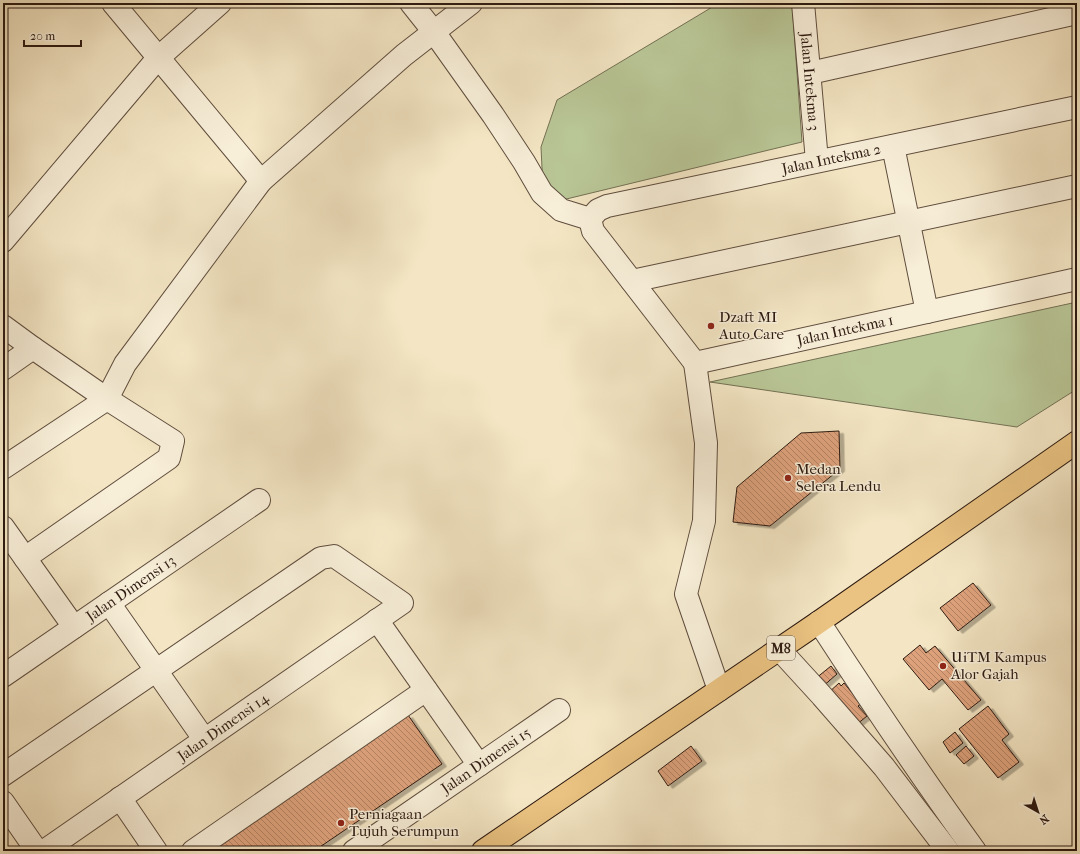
<svg xmlns="http://www.w3.org/2000/svg" width="1080" height="854" font-family="'IM FELL French Canon',serif">
  <style>
    .green { fill: #b9c696; stroke: #737054 }
    .building { fill: url(#building-back-hatch); stroke: #2d1a11; filter: url(#shadow) }
    .lines { fill: none; stroke-linecap: round; stroke-linejoin: round }
    .minor-casing { stroke: #5f4d3e; stroke-width: 24 }
    .major-casing { stroke: #2d1a11; stroke-width: 24 }
    .minor { stroke: #f8efd9; stroke-width: 22 }
    .major { stroke: #eac382; stroke-width: 22 }
    .poi-dot { fill: #8f2418; stroke: #f8efd9; stroke-width: 1.5 }
    .labels { text-anchor: middle; stroke-width: 3; stroke-linejoin: round; paint-order: stroke }
    .shield { fill: #f8efd9; stroke: #6a5a4d; stroke-width: 1 }
    .shield-label { font-size: 14px; font-weight: bold; fill: #2d1a11 }
    .street-label { font-size: 15px; fill: #2d1a11; stroke: #f8efd9 }
    .poi-label { font-size: 15px; fill: #2d1a11; stroke: #f8efd9; text-anchor: start }
  </style>
  <defs>
    <pattern id="building-back-hatch" width="6" height="6" patternUnits="userSpaceOnUse"><rect width="6" height="6" fill="#dea27b"/><path d="M-1 5l2 2M0 0l6 6M5-1l2 2" fill="none" stroke="#b48363"/></pattern>
    <filter id="shadow"><feDropShadow dx="4.5" dy="2.5" stdDeviation="0" flood-color="#0004"/></filter>
  </defs>
  <rect width="100%" height="100%" fill="#f4e6c4"/>
  <filter id="stains"><feTurbulence type="fractalNoise" baseFrequency=".005" numOctaves="4"/><feColorMatrix values="0 0 0 0 .2 0 0 0 0 .09 0 0 0 0 .02 0 0 0 .5 -.17"/></filter>
  <radialGradient id="worn" r=".72"><stop offset=".6" stop-color="#630" stop-opacity="0"/><stop offset="1" stop-color="#630" stop-opacity=".3"/></radialGradient>
  <path class="green" d="M 719,3 L 792,3 L 802,142 L 554,202 L 543,189 L 541,147 L 557,100 Z
    M 1077,302 L 1077,389 L 1017,427 L 710,382 Z"/>
  <path class="building" d="M 839,431 L 840,469 L 770,526 L 733,522 L 737,487 L 801,433 Z
    M 973,583 L 991,605 L 958,631 L 940,608 Z
    M 920,645 L 926,653 L 935,646 L 981,700 L 968,710 L 942,679 L 929,690 L 903,659 Z
    M 831,666 L 837,674 L 821,688 L 815,679 Z
    M 839,683 L 841,686 L 844,683 L 861,704 L 858,706 L 867,716 L 856,725 L 827,694 Z
    M 988,706 L 1009,734 L 1002,740 L 1019,762 L 998,778 L 959,729 Z
    M 408,715 L 442,764 L 314,851 L 208,851 Z
    M 955,732 L 963,743 L 950,753 L 943,742 Z
    M 691,746 L 702,761 L 668,786 L 658,771 Z
    M 966,746 L 974,756 L 964,764 L 956,755 Z"/>
  <g class="lines">
    <g class="minor-casing">
      <g id="minor">
        <path d="M 113,3 L 261,181"/>
        <path d="M 411,3 L 434,32 L 493,115 L 524,162 L 542,193 L 561,210 L 590,219"/>
        <path id="s1" d="M 803,3 L 817,161"/>
        <path d="M 810,73 L 1077,13"/>
        <path d="M 893,146 L 927,312"/>
        <path id="s2" d="M 590,219 L 593,231 L 695,363 L 1077,279"/>
        <path id="s3" d="M 590,219 L 598,210 L 607,206 L 1077,107"/>
        <path d="M 3,241 L 158,58 L 220,3"/>
        <path d="M 632,281 L 1077,186"/>
        <path d="M 3,326 L 33,348"/>
        <path d="M 695,363 L 706,443 L 704,521 L 686,594 L 719,690"/>
        <path d="M 3,369 L 33,348 L 107,399 L 173,441 L 169,458 L 25,558"/>
        <path d="M 3,468 L 107,399 L 125,364 L 261,181 L 404,55 L 471,3"/>
        <path d="M 3,527 L 74,627"/>
        <path d="M 109,603 L 204,739"/>
        <path d="M 377,620 L 479,765"/>
        <path d="M 819,622 C 869,699 921,776 975,851"/>
        <path d="M 779,649 L 822,696 L 884,767 L 948,851"/>
        <path id="s4" d="M 3,676 L 259,500"/>
        <path d="M 3,775 L 321,558 L 334,556 L 402,603 L 44,851"/>
        <path d="M 120,798 L 156,851"/>
        <path d="M 3,802 L 37,851"/>
        <path d="M 193,851 L 426,690"/>
        <path id="s5" d="M 354,851 L 559,710"/>
      </g>
    </g>
    <g class="major-casing">
      <path id="major" d="M 483,851 L 819,622 L 1077,442"/>
    </g>
    <use href="#minor" class="minor"/>
    <use href="#major" class="major"/>
  </g>
  <g class="poi-dot">
    <circle cx="711" cy="326" r="4"/>
    <circle cx="788" cy="478" r="4"/>
    <circle cx="943" cy="666" r="4"/>
    <circle cx="341" cy="823" r="4"/>
  </g>
  <g class="labels">
    <rect class="shield" x="767" y="636" width="28" height="24" rx="3"/>
    <g class="shield-label">
      <text x="781" y="653">M8</text>
    </g>
    <g class="street-label">
      <text dy="5" stroke="none"><textPath href="#s1" startOffset="79">Jalan Intekma 3</textPath></text>
      <text dy="5" stroke="none"><textPath href="#s3" startOffset="251">Jalan Intekma 2</textPath></text>
      <text dy="5" stroke="none"><textPath href="#s2" startOffset="333">Jalan Intekma 1</textPath></text>
      <text dy="5" stroke="none"><textPath href="#s4" startOffset="155">Jalan Dimensi 13</textPath></text>
      <text transform="translate(223 727) rotate(-35)" y="5">Jalan Dimensi 14</text>
      <text dy="5" stroke="none"><textPath href="#s5" startOffset="160">Jalan Dimensi 15</textPath></text>
    </g>
    <g class="poi-label">
      <text x="719" y="322">Dzaft MI<tspan x="719" dy="17">Auto Care</tspan></text>
      <text x="796" y="474">Medan<tspan x="796" dy="17">Selera Lendu</tspan></text>
      <text x="951" y="662">UiTM Kampus<tspan x="951" dy="17">Alor Gajah</tspan></text>
      <text x="349" y="819">Perniagaan<tspan x="349" dy="17">Tujuh Serumpun</tspan></text>
    </g>
  </g>
  <rect width="1080" height="854" fill="none" stroke="#f4e6c4" stroke-width="16"/>
  <rect x="4" y="4" width="1072" height="846" fill="none" stroke="#2d1a11" stroke-width="2"/>
  <rect x="8" y="8" width="1064" height="838" fill="none" stroke="#2d1a11"/>
  <g transform="translate(1038 812) rotate(141)" stroke="#f8efd9" stroke-width="3" paint-order="stroke">
  <path d="M0-3L7 15L0 10L-7 15Z" fill="#2d1a11"/>
  <text y="-6" font-size="11" font-weight="bold" text-anchor="middle" fill="#2d1a11">N</text>
  </g>
  <path d="M24 40v6h57v-6" fill="none" stroke="#2d1a11" stroke-width="2"/>
  <text x="30" y="40" font-size="12" fill="#2d1a11" stroke="#f8efd9" stroke-width="3" paint-order="stroke">20 m</text>
  <rect width="100%" height="100%" filter="url(#stains)"/>
  <rect width="100%" height="100%" fill="url(#worn)"/>
</svg>
